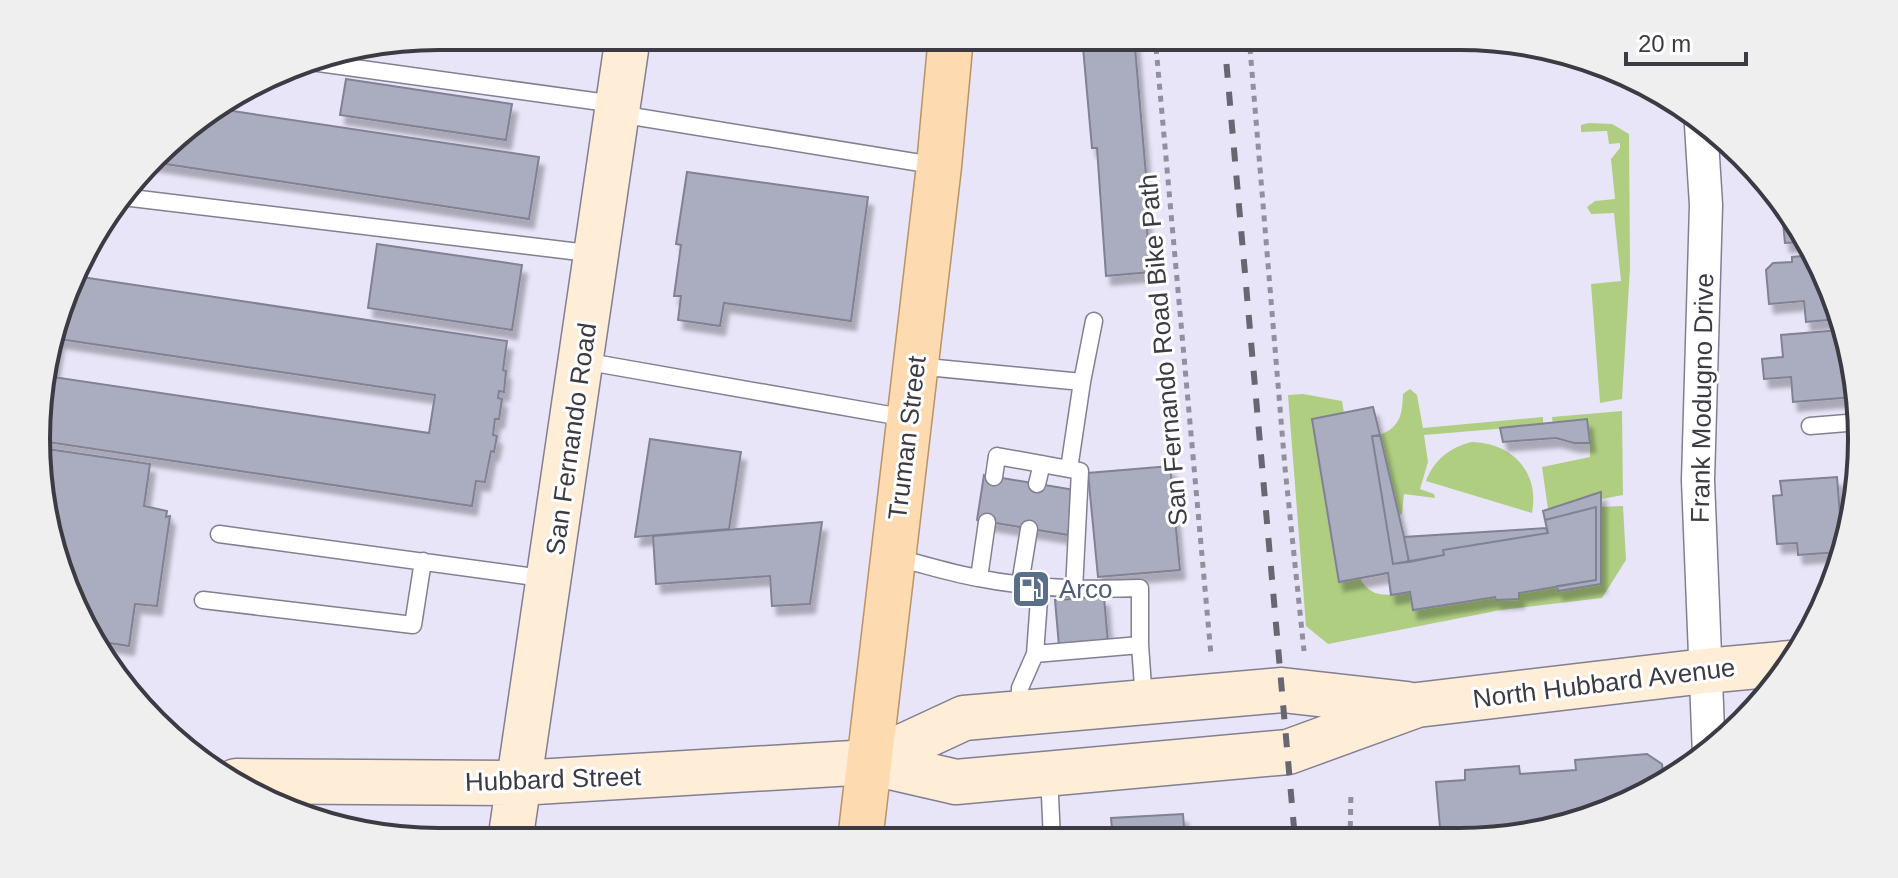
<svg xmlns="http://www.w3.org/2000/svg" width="1898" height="878" font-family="Arial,sans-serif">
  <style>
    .green { fill: #afce82 }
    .building { fill: #aaacbf; stroke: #808294; stroke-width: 2; fill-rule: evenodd; filter: url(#shadow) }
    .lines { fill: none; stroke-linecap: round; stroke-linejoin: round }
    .lane-casing { stroke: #827f91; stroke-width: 19 }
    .street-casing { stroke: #827f91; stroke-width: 35 }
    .secondary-casing { stroke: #827f91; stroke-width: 47 }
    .primary-casing { stroke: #b89366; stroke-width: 47 }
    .path { stroke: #92909e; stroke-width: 5; stroke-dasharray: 6 6; stroke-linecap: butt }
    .lane { stroke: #fff; stroke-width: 16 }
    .street { stroke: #fff; stroke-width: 32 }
    .secondary { stroke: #feedd7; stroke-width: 44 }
    .primary { stroke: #fddaaf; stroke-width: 44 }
    .rail { stroke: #686671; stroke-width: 6; stroke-dasharray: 14 14; stroke-linecap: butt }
    .labels { text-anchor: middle; stroke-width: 6; stroke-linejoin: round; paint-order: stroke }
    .street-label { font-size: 26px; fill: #3c3b43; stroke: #fff }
    .service-label { font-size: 26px; fill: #4e5e75; stroke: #fff; text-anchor: start }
    .rim { fill: none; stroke: #3c3b43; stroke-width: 4 }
  </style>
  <defs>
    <filter id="shadow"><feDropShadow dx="5" dy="9" stdDeviation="2" flood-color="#0004"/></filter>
  </defs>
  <rect width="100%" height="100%" fill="#e8e5f9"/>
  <path class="green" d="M 1589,123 L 1612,124 L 1629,134 L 1630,268 L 1622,399 L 1600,403 L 1591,284 L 1621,281 L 1614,213 L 1591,214 L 1587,207 L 1595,201 L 1615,199 L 1611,159 L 1620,148 L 1620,143 L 1609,144 L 1607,131 L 1581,132 L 1581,125 Z
    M 1410,389 L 1417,395 L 1423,428 L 1543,417 L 1543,425 L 1424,435 L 1428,462 L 1420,489 L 1434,494 L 1435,498 L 1404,494 L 1402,514 L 1398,515 L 1380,435 C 1401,426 1402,415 1403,394 Z
    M 1303,394 L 1342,401 L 1344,413 L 1312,419 L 1360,578 C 1371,600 1390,595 1410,592 L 1414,610 L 1495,597 L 1519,599 L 1519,593 L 1596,507 L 1623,506 L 1626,560 L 1602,598 L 1501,610 L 1328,644 L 1306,626 L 1288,395 Z
    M 1622,411 L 1623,495 L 1548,509 L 1542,467 L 1590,457 L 1590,443 L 1553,424 L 1552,417 Z
    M 1472,442 C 1512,443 1540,472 1532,513 L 1426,481 C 1434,460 1450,447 1472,442 Z"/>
  <path class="building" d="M 1082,36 L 1134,36 L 1148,198 L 1144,199 L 1151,272 L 1106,276 L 1097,148 L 1092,148 Z
    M 346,79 L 512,104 L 506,140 L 340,115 Z
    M 219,109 L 539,157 L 529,219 L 152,162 L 174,136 Z
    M 687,172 L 868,197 L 851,321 L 724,303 L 720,326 L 678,320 L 681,296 L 674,296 L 681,245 L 676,244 Z
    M 1782,212 L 1805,245 L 1802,246 L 1802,242 L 1785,243 Z
    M 377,244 L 522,265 L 512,330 L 368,308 Z
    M 1812,255 L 1831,284 L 1838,319 L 1806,322 L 1804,301 L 1769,304 L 1766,270 L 1773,263 L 1792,262 L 1792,257 Z
    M 75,276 L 507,341 L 503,370 L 506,371 L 504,392 L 499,391 L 498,398 L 502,399 L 499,419 L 495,419 L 493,435 L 497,436 L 494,452 L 491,451 L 485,482 L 476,481 L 472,506 L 41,441 L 44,361 ZM 59,339 L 435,395 L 429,433 L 53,377 Z
    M 1840,330 L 1854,397 L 1793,402 L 1791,377 L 1764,379 L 1762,359 L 1783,357 L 1781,335 Z
    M 1373,407 L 1380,435 L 1372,436 L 1393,564 L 1444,555 L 1443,550 L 1548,533 L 1545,520 L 1596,507 L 1596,580 L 1519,593 L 1519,599 L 1496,600 L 1495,597 L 1413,610 L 1410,592 L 1391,595 L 1388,573 L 1339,582 L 1312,419 Z
    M 1587,419 L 1590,443 L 1574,443 L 1556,438 L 1503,442 L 1500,428 Z
    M 1380,435 L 1404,537 L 1409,562 L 1393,564 L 1372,436 Z
    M 650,439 L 741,452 L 729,529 L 635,537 Z
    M 41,448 L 150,464 L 144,506 L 167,511 L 166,517 L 170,516 L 157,606 L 135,604 L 129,646 L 90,640 L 40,492 Z
    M 1170,466 L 1180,570 L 1098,577 L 1088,473 Z
    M 984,475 L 1075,490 L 1068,535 L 977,520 Z
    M 1837,477 L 1842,541 L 1840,552 L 1798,555 L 1797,543 L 1777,544 L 1773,496 L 1782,495 L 1780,481 Z
    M 1601,492 L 1601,584 L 1558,591 L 1557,586 L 1596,580 L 1596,507 L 1545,520 L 1543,511 Z
    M 822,522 L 810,604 L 772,606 L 770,576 L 656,584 L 653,536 Z
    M 1546,528 L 1548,533 L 1443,550 L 1444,555 L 1409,562 L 1404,537 Z
    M 1104,597 L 1108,643 L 1059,646 L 1055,600 Z
    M 1647,754 L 1662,764 L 1664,782 L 1614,811 L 1512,838 L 1441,839 L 1436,782 L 1465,780 L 1465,770 L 1519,766 L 1520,774 L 1576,770 L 1575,760 Z
    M 1183,814 L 1185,840 L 1113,840 L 1111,818 Z"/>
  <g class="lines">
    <g class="lane-casing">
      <path id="lane" d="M 304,61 L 615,104
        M 619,114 L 939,166
        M 123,197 L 596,254
        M 583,361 L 907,418
        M 916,366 L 1082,382
        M 1810,426 L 1859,422
        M 1069,469 L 1082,382 L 1094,321
        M 994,477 L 997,456 L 1080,471 L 1074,590
        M 1037,484 L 1042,464
        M 219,534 L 549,579
        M 894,557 C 922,564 950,573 978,578 C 1032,589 1086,590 1140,588 L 1140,645 L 1144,700
        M 979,578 L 987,522
        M 1020,584 L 1029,529
        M 1040,586 L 1035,654 L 1140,645
        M 203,600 L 413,625 L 423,561
        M 1020,709 L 1020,688 L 1035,654
        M 1049,774 L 1052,840"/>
    </g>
    <g class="street-casing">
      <path id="street" d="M 1701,125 L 1706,205 L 1698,480 L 1709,755"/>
    </g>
    <g class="secondary-casing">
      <path id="secondary" d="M 869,762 L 964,718 L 1282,690 L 1407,704
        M 236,781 L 519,783 L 869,762 L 956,782 L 1288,752 L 1417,705 L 1705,671 L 1791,663
        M 510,842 L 628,36"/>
    </g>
    <g class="primary-casing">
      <path id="primary" d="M 860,841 L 939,166 L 951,36"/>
    </g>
    <path class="path" d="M 1155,36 L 1211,655
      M 1249,36 L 1285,468 L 1304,651
      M 1350,839 L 1351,791"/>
    <use href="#lane" class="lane"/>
    <use href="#street" class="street"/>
    <use href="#secondary" class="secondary"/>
    <use href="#primary" class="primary"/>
    <path class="rail" d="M 1224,36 L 1295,839"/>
  </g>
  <defs>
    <g id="fuel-square" transform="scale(2)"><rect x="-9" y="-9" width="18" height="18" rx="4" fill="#5c6f8a" stroke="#fff"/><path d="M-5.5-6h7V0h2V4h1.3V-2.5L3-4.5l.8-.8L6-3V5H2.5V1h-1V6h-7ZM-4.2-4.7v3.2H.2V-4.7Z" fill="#fff"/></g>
  </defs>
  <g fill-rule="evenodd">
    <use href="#fuel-square" x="1031" y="589"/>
  </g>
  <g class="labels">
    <g class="street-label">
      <text transform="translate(1163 350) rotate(-95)" y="9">San Fernando Road Bike Path</text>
      <text transform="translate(1702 398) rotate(-89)" y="9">Frank Modugno Drive</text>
      <text transform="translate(907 438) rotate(-83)" y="9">Truman Street</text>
      <text transform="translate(571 439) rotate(-82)" y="9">San Fernando Road</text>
      <text transform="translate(1604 683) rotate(-7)" y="9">North Hubbard Avenue</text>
      <text transform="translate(553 779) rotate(-2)" y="9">Hubbard Street</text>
    </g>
    <g class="service-label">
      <text x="1059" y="598">Arco</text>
    </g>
  </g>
  <path d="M0 0H1898V878H0ZM439 50H1459A389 389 0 0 1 1848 439V439A389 389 0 0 1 1459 828H439A389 389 0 0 1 50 439V439A389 389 0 0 1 439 50Z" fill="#efeff0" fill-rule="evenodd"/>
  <path class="rim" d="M439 50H1459A389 389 0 0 1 1848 439V439A389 389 0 0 1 1459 828H439A389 389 0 0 1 50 439V439A389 389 0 0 1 439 50Z"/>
  <path d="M1626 52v12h120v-12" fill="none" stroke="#3c3b43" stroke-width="4"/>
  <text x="1638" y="52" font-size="24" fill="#3c3b43" stroke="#ffffff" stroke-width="6" paint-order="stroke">20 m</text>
</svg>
